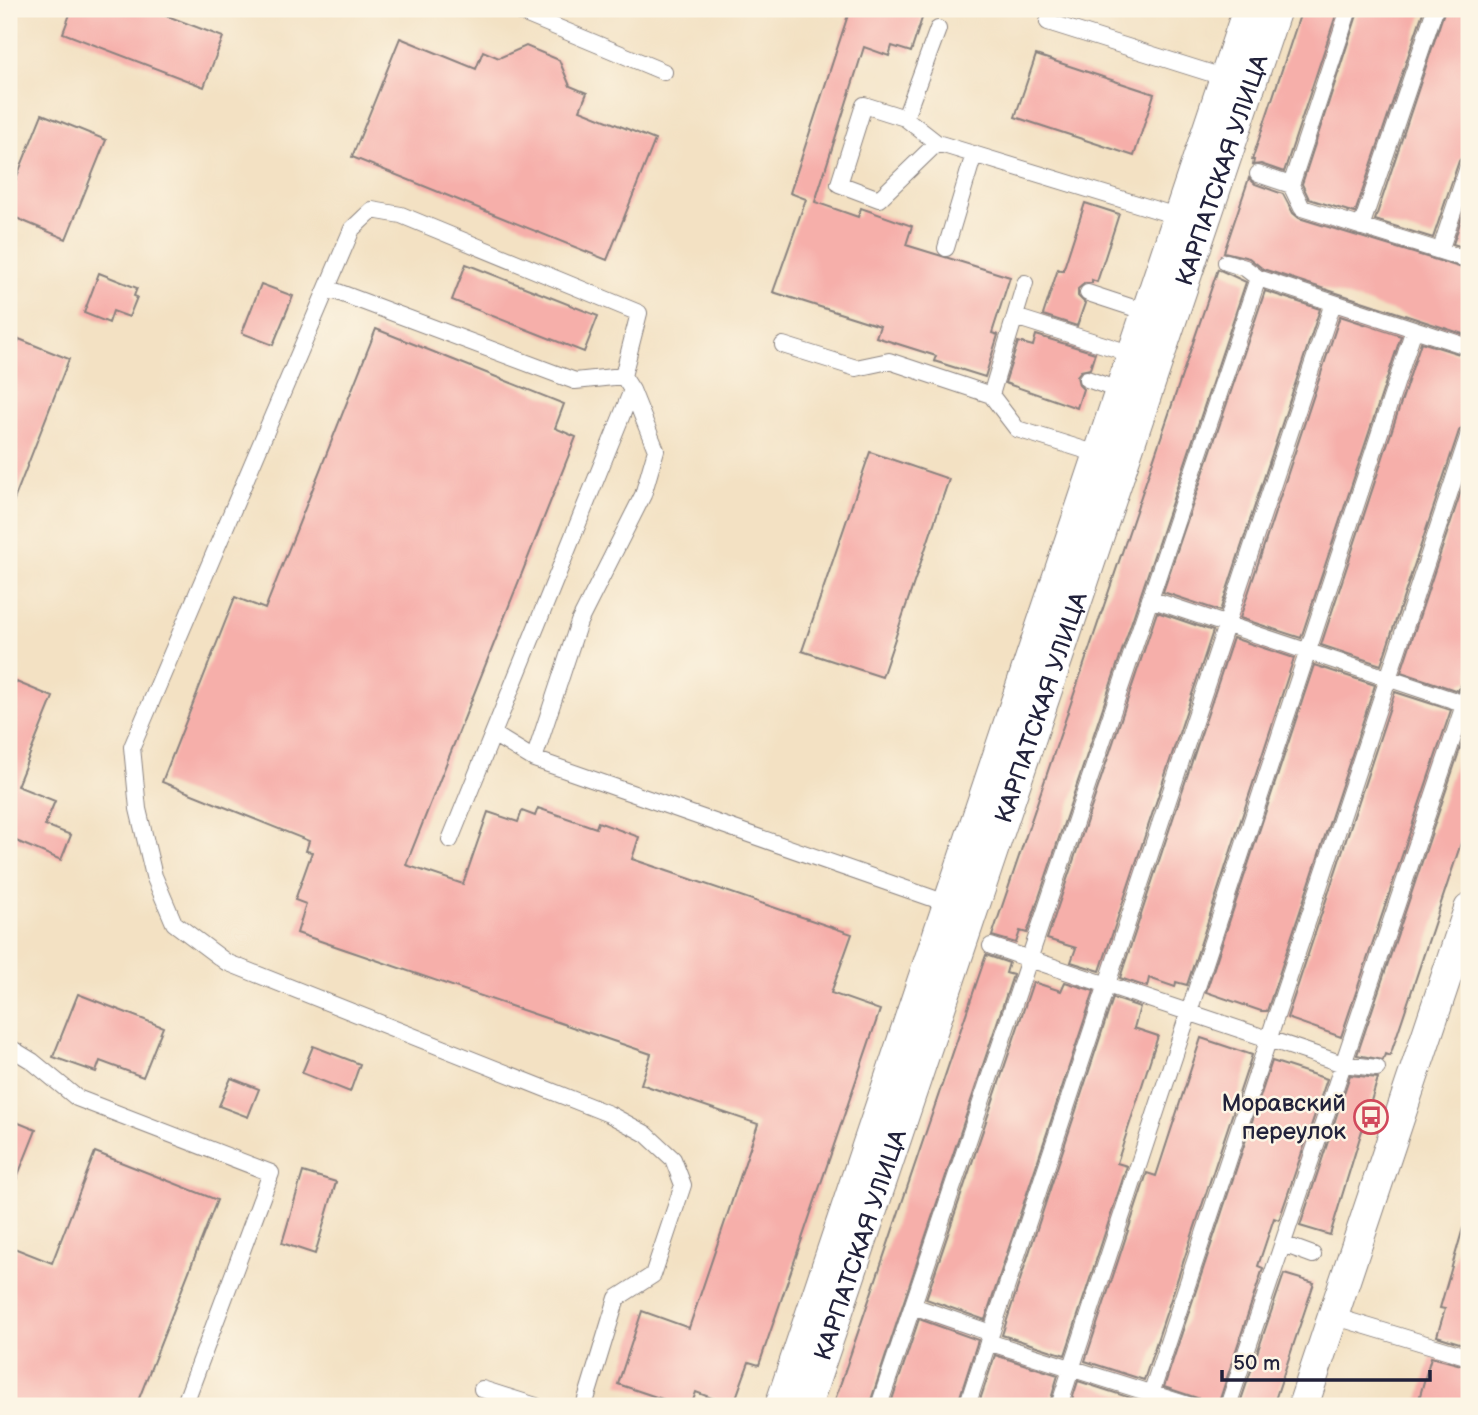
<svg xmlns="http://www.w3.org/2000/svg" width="1478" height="1415" font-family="'Balsamiq Sans',sans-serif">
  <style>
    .building { fill: #f6afaa }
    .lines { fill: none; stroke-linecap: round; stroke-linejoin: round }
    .lane-casing { stroke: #8a827f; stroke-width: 18 }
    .street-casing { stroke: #8a827f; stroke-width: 32 }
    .lane { stroke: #fff; stroke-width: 16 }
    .street { stroke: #fff; stroke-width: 30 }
    .labels { text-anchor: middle; stroke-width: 5; stroke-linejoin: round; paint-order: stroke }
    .street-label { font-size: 24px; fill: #22223b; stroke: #fcf5e5 }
    .poi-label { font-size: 24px; fill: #22223b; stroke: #fcf5e5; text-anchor: end }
  </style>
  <rect width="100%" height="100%" fill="#fcf5e5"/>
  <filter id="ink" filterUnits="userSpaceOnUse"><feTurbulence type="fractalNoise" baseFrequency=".0143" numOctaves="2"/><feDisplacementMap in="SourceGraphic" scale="14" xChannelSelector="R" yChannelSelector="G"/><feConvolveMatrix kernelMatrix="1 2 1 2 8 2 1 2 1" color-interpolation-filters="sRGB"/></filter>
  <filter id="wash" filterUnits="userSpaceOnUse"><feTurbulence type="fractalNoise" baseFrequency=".00686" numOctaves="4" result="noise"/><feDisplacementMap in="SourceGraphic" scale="28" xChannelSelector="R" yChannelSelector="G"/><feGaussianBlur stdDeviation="1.57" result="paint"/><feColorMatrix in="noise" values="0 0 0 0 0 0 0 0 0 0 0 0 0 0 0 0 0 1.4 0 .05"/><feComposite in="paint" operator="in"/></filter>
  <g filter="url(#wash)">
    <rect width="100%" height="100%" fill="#f3e1c3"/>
    <g id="blocks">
      <path class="building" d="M 72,9 L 149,9 L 223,37 L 204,87 L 63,33 Z
        M 850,9 L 925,9 L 911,52 L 892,46 L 889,56 L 864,47 L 815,202 L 858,217 L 861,208 L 912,226 L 906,245 L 1010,277 L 992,333 L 998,335 L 985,377 L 934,361 L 936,356 L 876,337 L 880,326 L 773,292 L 806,199 L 790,193 Z
        M 1302,9 L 1338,9 L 1284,172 L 1261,164 L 1253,165 L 1254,160 L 1252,160 Z
        M 1359,9 L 1424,9 L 1355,213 L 1309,199 L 1302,184 Z
        M 1445,9 L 1469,9 L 1469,154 L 1463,156 L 1459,161 L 1433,238 L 1375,220 Z
        M 400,38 L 476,69 L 483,51 L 499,58 L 526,46 L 559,60 L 570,86 L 587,93 L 580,110 L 655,140 L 607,260 L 352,157 Z
        M 1036,55 L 1154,94 L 1134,156 L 1015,117 Z
        M 42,114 L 106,140 L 66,239 L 9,215 L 9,196 Z
        M 1249,178 L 1255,184 L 1283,194 L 1293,213 L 1299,218 L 1469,270 L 1469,336 L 1263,269 L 1249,258 L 1224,252 Z
        M 1469,196 L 1469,249 L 1453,244 Z
        M 1085,203 L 1119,214 L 1097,282 L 1092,280 L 1092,283 L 1085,283 L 1078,289 L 1078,296 L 1085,303 L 1077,326 L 1043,315 L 1058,269 L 1063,271 Z
        M 466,264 L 598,316 L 584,352 L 452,300 Z
        M 1218,269 L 1246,282 L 1027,933 L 1020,931 L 1016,943 L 992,936 Z
        M 99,273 L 137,288 L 134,296 L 137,297 L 129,317 L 113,311 L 109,323 L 84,313 Z
        M 261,284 L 293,296 L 273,345 L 242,333 Z
        M 1265,291 L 1320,309 L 1220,611 L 1163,592 Z
        M 1340,316 L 1401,336 L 1301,638 L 1240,618 Z
        M 376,329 L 564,404 L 555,428 L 576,437 L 406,865 L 463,884 L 488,812 L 518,822 L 522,811 L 535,816 L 538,808 L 596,828 L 598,822 L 639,837 L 632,859 L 852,934 L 831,993 L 880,1010 L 759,1365 L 749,1362 L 733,1406 L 696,1392 L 691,1406 L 683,1406 L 618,1384 L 642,1311 L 689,1328 L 758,1124 L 641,1084 L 651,1054 L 297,933 L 306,904 L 295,900 L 312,852 L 306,851 L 309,841 L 162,782 L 235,597 L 265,609 Z
        M 1036,335 L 1095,353 L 1090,369 L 1081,371 L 1077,376 L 1079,385 L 1083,389 L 1077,408 L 1005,383 L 1018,342 L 1033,346 Z
        M 19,339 L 69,359 L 10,510 L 9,367 Z
        M 1421,342 L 1469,357 L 1469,424 L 1463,426 L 1459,431 L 1381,665 L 1321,645 Z
        M 870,452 L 949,479 L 882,677 L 802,651 Z
        M 1469,467 L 1469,680 L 1462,683 L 1458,691 L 1401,672 Z
        M 1157,612 L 1213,631 L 1100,971 L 1071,962 L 1076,948 L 1047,939 Z
        M 1233,638 L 1294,658 L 1187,985 L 1176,982 L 1175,987 L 1149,978 L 1147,987 L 1120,978 Z
        M 1314,665 L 1375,685 L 1267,1011 L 1261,1011 L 1206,992 Z
        M 9,679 L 53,697 L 17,786 L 55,801 L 45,825 L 71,835 L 61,860 L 9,838 Z
        M 1395,692 L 1451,710 L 1341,1037 L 1287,1018 Z
        M 1469,722 L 1469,819 L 1390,1056 L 1385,1054 L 1383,1060 L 1357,1055 Z
        M 986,955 L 1009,963 L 1006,973 L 1013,975 L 869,1406 L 833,1406 Z
        M 1033,982 L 1061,991 L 1065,982 L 1094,991 L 985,1320 L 926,1299 Z
        M 78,994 L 163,1027 L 143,1077 L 100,1061 L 96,1072 L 53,1057 Z
        M 1113,998 L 1140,1007 L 1134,1028 L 1158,1036 L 1117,1163 L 1127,1166 L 1065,1355 L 1002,1335 Z
        M 1201,1038 L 1252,1055 L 1144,1380 L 1085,1361 L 1147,1173 L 1156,1176 Z
        M 313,1046 L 360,1064 L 350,1092 L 302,1073 Z
        M 1272,1061 L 1327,1079 L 1279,1220 L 1274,1218 L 1258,1266 L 1263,1268 L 1218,1405 L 1164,1387 Z
        M 1350,1075 L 1378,1078 L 1330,1235 L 1300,1226 Z
        M 231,1078 L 259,1089 L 248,1117 L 219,1106 Z
        M 9,1119 L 36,1130 L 10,1195 L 9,1195 Z
        M 95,1152 L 217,1200 L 136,1406 L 9,1406 L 9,1246 L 52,1263 Z
        M 303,1172 L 336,1182 L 315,1254 L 282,1243 Z
        M 1463,1228 L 1469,1228 L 1469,1346 L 1437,1336 L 1445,1309 L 1440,1308 Z
        M 1284,1274 L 1314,1283 L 1273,1406 L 1239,1406 Z
        M 919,1319 L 978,1340 L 957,1406 L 890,1406 Z
        M 995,1355 L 1058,1375 L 1049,1406 L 978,1406 Z
        M 1431,1357 L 1469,1367 L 1469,1406 L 1417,1406 Z
        M 1078,1381 L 1134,1399 L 1131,1406 L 1070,1406 Z"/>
    </g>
  </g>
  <g filter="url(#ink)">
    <use href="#blocks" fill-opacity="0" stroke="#8a827f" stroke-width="2"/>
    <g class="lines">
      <g class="lane-casing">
        <path id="lane" d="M 513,9 L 664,72
          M 1048,22 L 1229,79
          M 905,118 L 938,29
          M 937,143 L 879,199 L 839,184 L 864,105 L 905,118 L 937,143 L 1183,218
          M 1258,174 L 1291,185 L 1302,208 L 1469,260
          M 1291,185 L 1349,9
          M 1361,227 L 1435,9
          M 946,248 L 974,154
          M 1440,251 L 1469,164
          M 1226,262 L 1245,268 L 1258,278 L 1469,347
          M 327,288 L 575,381 L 623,376
          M 1088,293 L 1152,314
          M 1015,317 L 1139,356
          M 783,345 L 856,368 L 889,361 L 991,395 L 1017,429 L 1104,456
          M 1087,379 L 1124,392
          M 991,395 L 1025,283
          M 1150,599 L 1465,704
          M 493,734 L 534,759 L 952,905
          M 534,759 L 579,622 L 643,495 L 656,450 L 632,390 L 623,376 L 639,313 L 401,215 L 372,210 L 352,229 L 132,747 L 138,809 L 154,876 L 174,923 L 226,962 L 609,1114 L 646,1134 L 673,1159 L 683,1185 L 653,1275 L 617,1298 L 584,1406
          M 450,840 L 632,390
          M 991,946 L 1343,1064 L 1377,1068
          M 9,1047 L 32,1061 L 77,1098 L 271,1173 L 184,1406
          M 1283,1244 L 1313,1255
          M 913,1306 L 991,1333
          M 1333,1316 L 1469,1357
          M 988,1342 L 1191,1406
          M 482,1389 L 536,1406
          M 879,1406 L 1258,278
          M 967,1406 L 1333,303
          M 1059,1406 L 1414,329
          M 1147,1406 L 1469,434
          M 1228,1406 L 1469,690"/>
      </g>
      <g class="street-casing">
        <g id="street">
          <path d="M 780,1406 L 1248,9"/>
          <path id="s1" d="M 806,1406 L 1276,9"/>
          <path d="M 1303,1406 L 1469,909"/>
        </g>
      </g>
      <use href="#lane" class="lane"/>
      <use href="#street" class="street"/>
    </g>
  </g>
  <defs>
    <g id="bus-ring" transform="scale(1.75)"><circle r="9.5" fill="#fcf5e5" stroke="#d1495b" stroke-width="1.5"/><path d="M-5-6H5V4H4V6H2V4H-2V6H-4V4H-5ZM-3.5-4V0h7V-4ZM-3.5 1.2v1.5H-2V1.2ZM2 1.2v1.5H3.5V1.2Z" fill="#d1495b"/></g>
  </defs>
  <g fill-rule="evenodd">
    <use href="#bus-ring" x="1371" y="1117"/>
  </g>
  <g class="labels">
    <g class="street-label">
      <text dy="8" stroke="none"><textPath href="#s1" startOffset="1304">КАРПАТСКАЯ УЛИЦА</textPath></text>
      <text dy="8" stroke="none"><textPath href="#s1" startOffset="737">КАРПАТСКАЯ УЛИЦА</textPath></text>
      <text dy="8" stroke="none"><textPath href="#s1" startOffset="170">КАРПАТСКАЯ УЛИЦА</textPath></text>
    </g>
    <g class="poi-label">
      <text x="1346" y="1111">Моравский<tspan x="1346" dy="28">переулок</tspan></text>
    </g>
  </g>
  <rect width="1478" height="1415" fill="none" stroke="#fcf5e5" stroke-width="35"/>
  <path d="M1222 1370v10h208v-10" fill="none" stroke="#22223b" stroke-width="3.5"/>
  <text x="1233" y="1370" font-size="21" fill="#22223b" stroke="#fcf5e5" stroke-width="5" paint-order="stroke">50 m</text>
</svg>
